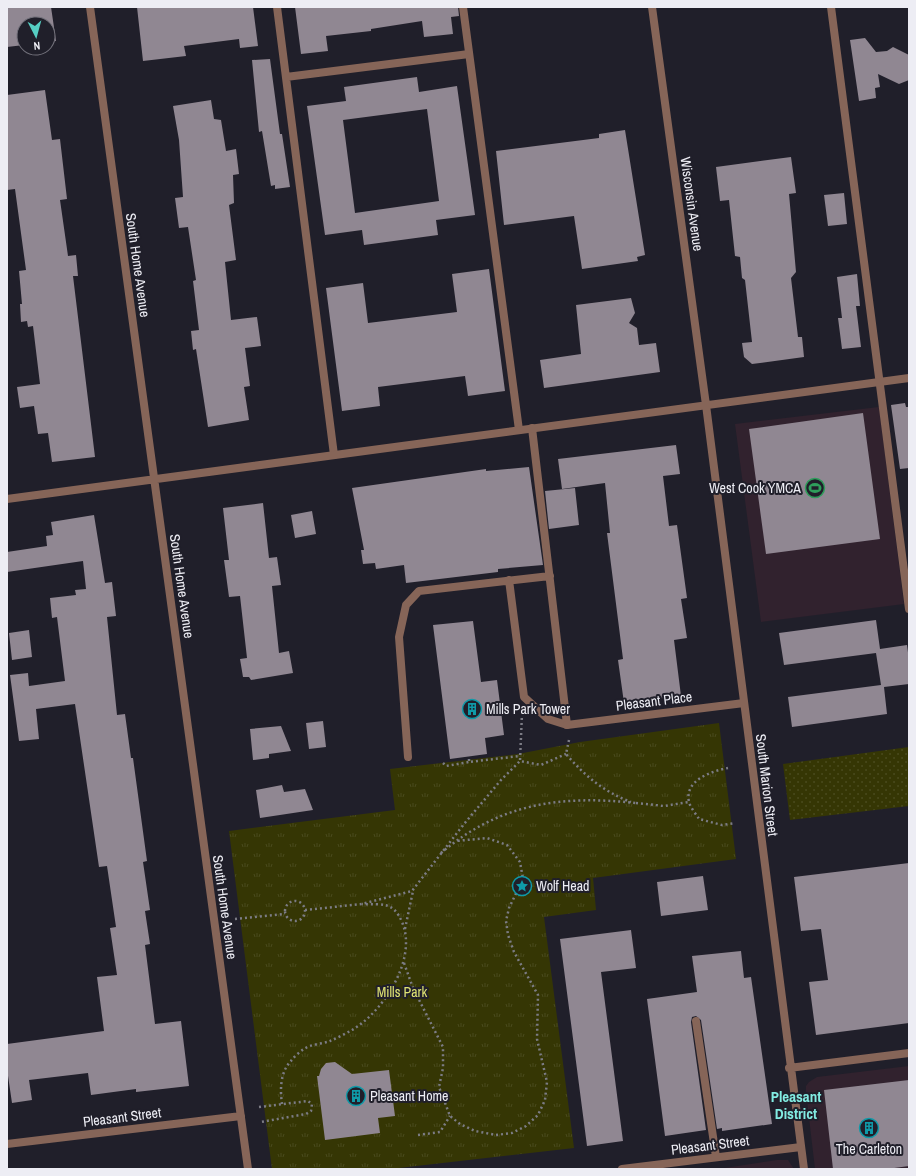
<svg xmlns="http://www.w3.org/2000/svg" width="916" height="1176" font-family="'Archivo Narrow',sans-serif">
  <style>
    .commercial { fill: #31222e }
    .grass { fill: url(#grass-dots) }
    .park { fill: url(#park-tufts) }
    .building { fill: #908792; fill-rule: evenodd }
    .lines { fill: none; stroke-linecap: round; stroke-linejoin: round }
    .path { stroke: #7c7c85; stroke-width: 2.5; stroke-dasharray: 2 3; stroke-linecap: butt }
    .service { stroke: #866558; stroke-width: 8 }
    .minor { stroke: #866558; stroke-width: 8 }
    .labels { text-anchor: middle; stroke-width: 4; stroke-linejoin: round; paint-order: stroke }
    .street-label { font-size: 14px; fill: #ededf4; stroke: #201f2a }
    .poi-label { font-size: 14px; fill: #ededf4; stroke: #201f2a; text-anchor: start }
    .park-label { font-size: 14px; fill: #dfe373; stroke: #201f2a }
    .neighbourhood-label { font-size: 15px; font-weight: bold; fill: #82ece2; stroke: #201f2a }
  </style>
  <defs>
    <pattern id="grass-dots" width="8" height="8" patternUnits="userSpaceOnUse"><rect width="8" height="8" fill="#353604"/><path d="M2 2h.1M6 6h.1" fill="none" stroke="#494a1d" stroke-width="1.8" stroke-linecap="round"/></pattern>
    <pattern id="park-tufts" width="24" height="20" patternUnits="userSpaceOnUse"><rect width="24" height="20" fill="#353604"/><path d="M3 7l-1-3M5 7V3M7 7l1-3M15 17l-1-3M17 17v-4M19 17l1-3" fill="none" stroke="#494a1d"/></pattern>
  </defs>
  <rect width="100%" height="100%" fill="#201f2a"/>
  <path class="commercial" d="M 879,407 L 904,604 L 761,622 L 735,424 Z
    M 909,1066 L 909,1169 L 815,1169 L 806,1092 L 806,1086 L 809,1082 L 817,1077 Z
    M 777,1160 L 788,1160 L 794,1169 L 718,1169 Z"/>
  <path class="grass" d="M 909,747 L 909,806 L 790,820 L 783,764 Z"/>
  <path class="park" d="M 719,723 L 736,859 L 593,878 L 596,910 L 544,917 L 574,1148 L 390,1169 L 272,1169 L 229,831 L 395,810 L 390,769 L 518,754 L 580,742 Z"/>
  <path class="building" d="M 7,7 L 51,7 L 56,41 L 48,42 L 48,24 L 24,24 L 24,45 L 7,47 Z
    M 137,7 L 253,7 L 258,46 L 240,48 L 239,39 L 184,46 L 186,56 L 143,61 Z
    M 295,7 L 458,7 L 459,16 L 451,17 L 453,34 L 424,37 L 422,21 L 371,29 L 371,31 L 326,36 L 328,51 L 301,54 Z
    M 865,38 L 876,52 L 887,51 L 893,47 L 909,55 L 909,80 L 899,84 L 878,74 L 880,87 L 875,88 L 876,98 L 859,101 L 850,40 Z
    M 270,59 L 280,134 L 282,134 L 290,187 L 275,189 L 275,185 L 271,186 L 262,131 L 259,132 L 252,60 Z
    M 417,77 L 419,92 L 457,86 L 475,215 L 436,220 L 438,235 L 364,245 L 362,230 L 325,235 L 307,106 L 346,101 L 344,87 ZM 427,109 L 439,201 L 355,213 L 343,120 Z
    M 45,90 L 52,140 L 60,139 L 67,199 L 60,200 L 68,256 L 76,255 L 78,276 L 73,276 L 95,457 L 52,462 L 48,433 L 38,434 L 34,406 L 20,408 L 17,387 L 40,384 L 33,326 L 28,327 L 27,321 L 21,322 L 20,304 L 22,304 L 19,271 L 26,270 L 15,189 L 7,190 L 7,95 Z
    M 211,100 L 214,119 L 221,120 L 226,151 L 236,149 L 239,174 L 233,175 L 234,203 L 229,205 L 236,260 L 225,262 L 231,320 L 257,317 L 261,346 L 245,348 L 250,386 L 244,387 L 249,420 L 208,427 L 196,349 L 193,350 L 191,331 L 199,330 L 193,281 L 196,280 L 188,227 L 179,228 L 175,198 L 183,197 L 179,140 L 173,106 Z
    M 625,130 L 645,255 L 637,257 L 638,261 L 582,269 L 574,216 L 504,225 L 496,151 L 599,138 L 599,134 Z
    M 791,157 L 796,193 L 789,194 L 796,272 L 791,278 L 798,337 L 802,337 L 804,357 L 752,364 L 744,357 L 742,343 L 752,342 L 745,280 L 742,278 L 740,257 L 735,256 L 729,200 L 720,201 L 716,167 Z
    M 844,193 L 847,224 L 828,226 L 824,195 Z
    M 489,269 L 505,391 L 468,396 L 465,376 L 378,387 L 380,406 L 342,411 L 326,288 L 363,283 L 368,323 L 457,312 L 452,274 Z
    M 857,274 L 860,306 L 856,306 L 861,347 L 842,349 L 838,318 L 842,318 L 837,277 Z
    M 631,298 L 635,313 L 629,323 L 637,328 L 639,345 L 656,343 L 660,372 L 544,388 L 540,360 L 581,354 L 576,305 Z
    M 905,403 L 906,407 L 909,407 L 909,468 L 900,469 L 891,405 Z
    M 863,413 L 880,539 L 766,554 L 749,429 Z
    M 676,445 L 680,474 L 663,476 L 669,526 L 677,525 L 687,598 L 681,599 L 687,638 L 674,640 L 681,696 L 624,703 L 618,660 L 623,659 L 607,533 L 610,533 L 605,483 L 562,489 L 558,459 Z
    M 529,467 L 543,565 L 498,569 L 498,572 L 406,583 L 404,565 L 376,569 L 375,563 L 363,564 L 361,550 L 364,550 L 352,488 L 486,469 L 486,471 Z
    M 575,488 L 579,525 L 549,529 L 545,491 Z
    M 263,503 L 269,558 L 277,557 L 281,585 L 272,586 L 279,653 L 289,651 L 293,673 L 251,680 L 249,677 L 243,677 L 240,659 L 247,658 L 240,596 L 229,597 L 224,560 L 229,560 L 223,508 Z
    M 312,511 L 316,534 L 295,538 L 291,515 Z
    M 94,515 L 105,583 L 112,582 L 116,616 L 107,617 L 117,715 L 125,714 L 131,758 L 133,758 L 147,861 L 143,862 L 150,910 L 145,911 L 150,944 L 145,945 L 155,1024 L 181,1021 L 189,1086 L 136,1092 L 136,1089 L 91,1095 L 88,1073 L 29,1080 L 32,1100 L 12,1103 L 7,1069 L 7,1044 L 104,1031 L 97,977 L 117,975 L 110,928 L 116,927 L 107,866 L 99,867 L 75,704 L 36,709 L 39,739 L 19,741 L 10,675 L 28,673 L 29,686 L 65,681 L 57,617 L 52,618 L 50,598 L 76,595 L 75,590 L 86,589 L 83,561 L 7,572 L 7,552 L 47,546 L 46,536 L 53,535 L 51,522 Z
    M 876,620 L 880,649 L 907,645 L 909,660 L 909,684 L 884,687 L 887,714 L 792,727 L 788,697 L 881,685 L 876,653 L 784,665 L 779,633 Z
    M 473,621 L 481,682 L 497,680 L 504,735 L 485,738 L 487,754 L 450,759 L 433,625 Z
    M 29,630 L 32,657 L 12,660 L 9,633 Z
    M 323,721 L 326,747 L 309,749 L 306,723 Z
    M 281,726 L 291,751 L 269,754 L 269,758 L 253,760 L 250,729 Z
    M 282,785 L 284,792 L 305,789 L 313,810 L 260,818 L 256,790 Z
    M 909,863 L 909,1023 L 816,1035 L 809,982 L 828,980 L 821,929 L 801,931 L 794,877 Z
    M 703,876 L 708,910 L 661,916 L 657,882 Z
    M 631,930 L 636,968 L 601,972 L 623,1141 L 587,1146 L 560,939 Z
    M 741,951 L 744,978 L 751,977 L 772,1124 L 722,1131 L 722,1128 L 717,1129 L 701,1020 L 696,1016 L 692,1017 L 691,1022 L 706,1130 L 665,1136 L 647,999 L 697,992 L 692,956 Z
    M 335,1062 L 352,1074 L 389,1070 L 395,1116 L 378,1118 L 380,1133 L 325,1140 L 317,1076 L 319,1076 L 321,1069 L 326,1063 Z
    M 909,1080 L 909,1166 L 887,1169 L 833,1169 L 824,1090 Z"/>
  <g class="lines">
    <path class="path" d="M 522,713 L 520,761 L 541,765 L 566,754
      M 569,740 L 566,754 C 585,776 604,792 631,802
      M 469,759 L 469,762 L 520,756
      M 443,763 L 446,766 L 469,762
      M 728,768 C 712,771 684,780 689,802 C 690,807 696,814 699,819 L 722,825 L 735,823
      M 636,803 L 664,806 L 689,802
      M 441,853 C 500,803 561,795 636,803
      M285 911a10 10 0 1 1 20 0a10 10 0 1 1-20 0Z
      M 305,910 L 362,904 L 412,891 L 464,824 L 501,780 L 520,761
      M 235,919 L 285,914
      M 405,929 L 413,891
      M 404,963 L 413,988 L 443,1047 L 443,1068 L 439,1087 L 450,1116 L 460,1124 L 475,1131 L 496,1135 L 512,1133 L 526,1126 L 538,1115 L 545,1100 L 547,1082 L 537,1039 L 538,995 L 514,952 L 508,935 L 506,921 L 509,908 L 523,879 L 520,862 L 507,845 L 487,838 L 456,841
      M 282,1104 C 280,1090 280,1072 291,1061 C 294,1057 299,1052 304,1049 C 311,1044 322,1044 330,1041 C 337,1038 345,1034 352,1030 C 383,1012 418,959 402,922 C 393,901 383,905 362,904
      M 259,1107 L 308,1101 L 312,1104 L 311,1111 L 306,1114 L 261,1122
      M 418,1135 L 440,1132 L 450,1116"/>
    <path class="service" d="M 277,7 L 334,455
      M 463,7 L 519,430
      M 831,7 L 909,609
      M 286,77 L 469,54
      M 509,580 L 524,697 L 548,719 L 567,725 L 532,428
      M 408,757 L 399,637 L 406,605 L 419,591 L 550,576
      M 696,1021 L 716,1157"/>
    <path class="minor" d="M 90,7 L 248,1169
      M 652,7 L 706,405 L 804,1169
      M 7,499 L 909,378
      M 567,725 L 744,703
      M 789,1068 L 909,1053
      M 7,1144 L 241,1116
      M 622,1169 L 801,1147"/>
  </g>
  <defs>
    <g id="stadium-ring" transform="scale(1)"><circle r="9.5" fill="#201f2a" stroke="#2e9e5b" stroke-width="1.5"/><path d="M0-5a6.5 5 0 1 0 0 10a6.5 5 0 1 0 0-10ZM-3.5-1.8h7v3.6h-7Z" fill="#2e9e5b"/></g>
    <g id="building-ring" transform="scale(1)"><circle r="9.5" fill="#201f2a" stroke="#0f9aa8" stroke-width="1.5"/><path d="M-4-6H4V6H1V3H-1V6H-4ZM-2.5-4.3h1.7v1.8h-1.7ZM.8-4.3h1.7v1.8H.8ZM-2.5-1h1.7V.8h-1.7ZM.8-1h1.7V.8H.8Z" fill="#0f9aa8"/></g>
    <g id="sight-ring" transform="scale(1)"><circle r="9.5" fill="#201f2a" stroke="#0f9aa8" stroke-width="1.5"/><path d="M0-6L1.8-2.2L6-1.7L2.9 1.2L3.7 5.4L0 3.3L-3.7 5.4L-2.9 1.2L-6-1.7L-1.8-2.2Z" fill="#0f9aa8"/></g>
  </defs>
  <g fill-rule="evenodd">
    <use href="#stadium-ring" x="815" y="488"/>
    <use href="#building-ring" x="472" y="709"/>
    <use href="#sight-ring" x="522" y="886"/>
    <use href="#building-ring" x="356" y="1096"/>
    <use href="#building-ring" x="869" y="1128"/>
  </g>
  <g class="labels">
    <g class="street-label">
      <text transform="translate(692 204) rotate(82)" y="5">Wisconsin Avenue</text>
      <text transform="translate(138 265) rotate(82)" y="5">South Home Avenue</text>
      <text transform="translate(182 586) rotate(82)" y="5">South Home Avenue</text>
      <text transform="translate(654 701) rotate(-7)" y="5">Pleasant Place</text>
      <text transform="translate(767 785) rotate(83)" y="5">South Marion Street</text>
      <text transform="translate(225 907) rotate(82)" y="5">South Home Avenue</text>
      <text transform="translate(122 1117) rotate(-7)" y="5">Pleasant Street</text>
      <text transform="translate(710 1145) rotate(-7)" y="5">Pleasant Street</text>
    </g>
    <g class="poi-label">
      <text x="801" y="493" text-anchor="end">West Cook YMCA</text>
      <text x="486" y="714">Mills Park Tower</text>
      <text x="536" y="891">Wolf Head</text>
      <text x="370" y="1101">Pleasant Home</text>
      <text x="869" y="1154" text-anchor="middle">The Carleton</text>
    </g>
    <g class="park-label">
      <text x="402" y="997">Mills Park</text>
    </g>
    <g class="neighbourhood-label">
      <text x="796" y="1102">Pleasant<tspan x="796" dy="17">District</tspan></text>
    </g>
  </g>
  <rect width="916" height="1176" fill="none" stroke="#ededf4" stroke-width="16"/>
  <g transform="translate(36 36) rotate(174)"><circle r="19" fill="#201f2a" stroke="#72717b"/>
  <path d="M0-3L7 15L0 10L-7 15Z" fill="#56cec3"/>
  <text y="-6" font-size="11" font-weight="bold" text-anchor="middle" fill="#ededf4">N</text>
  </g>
</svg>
